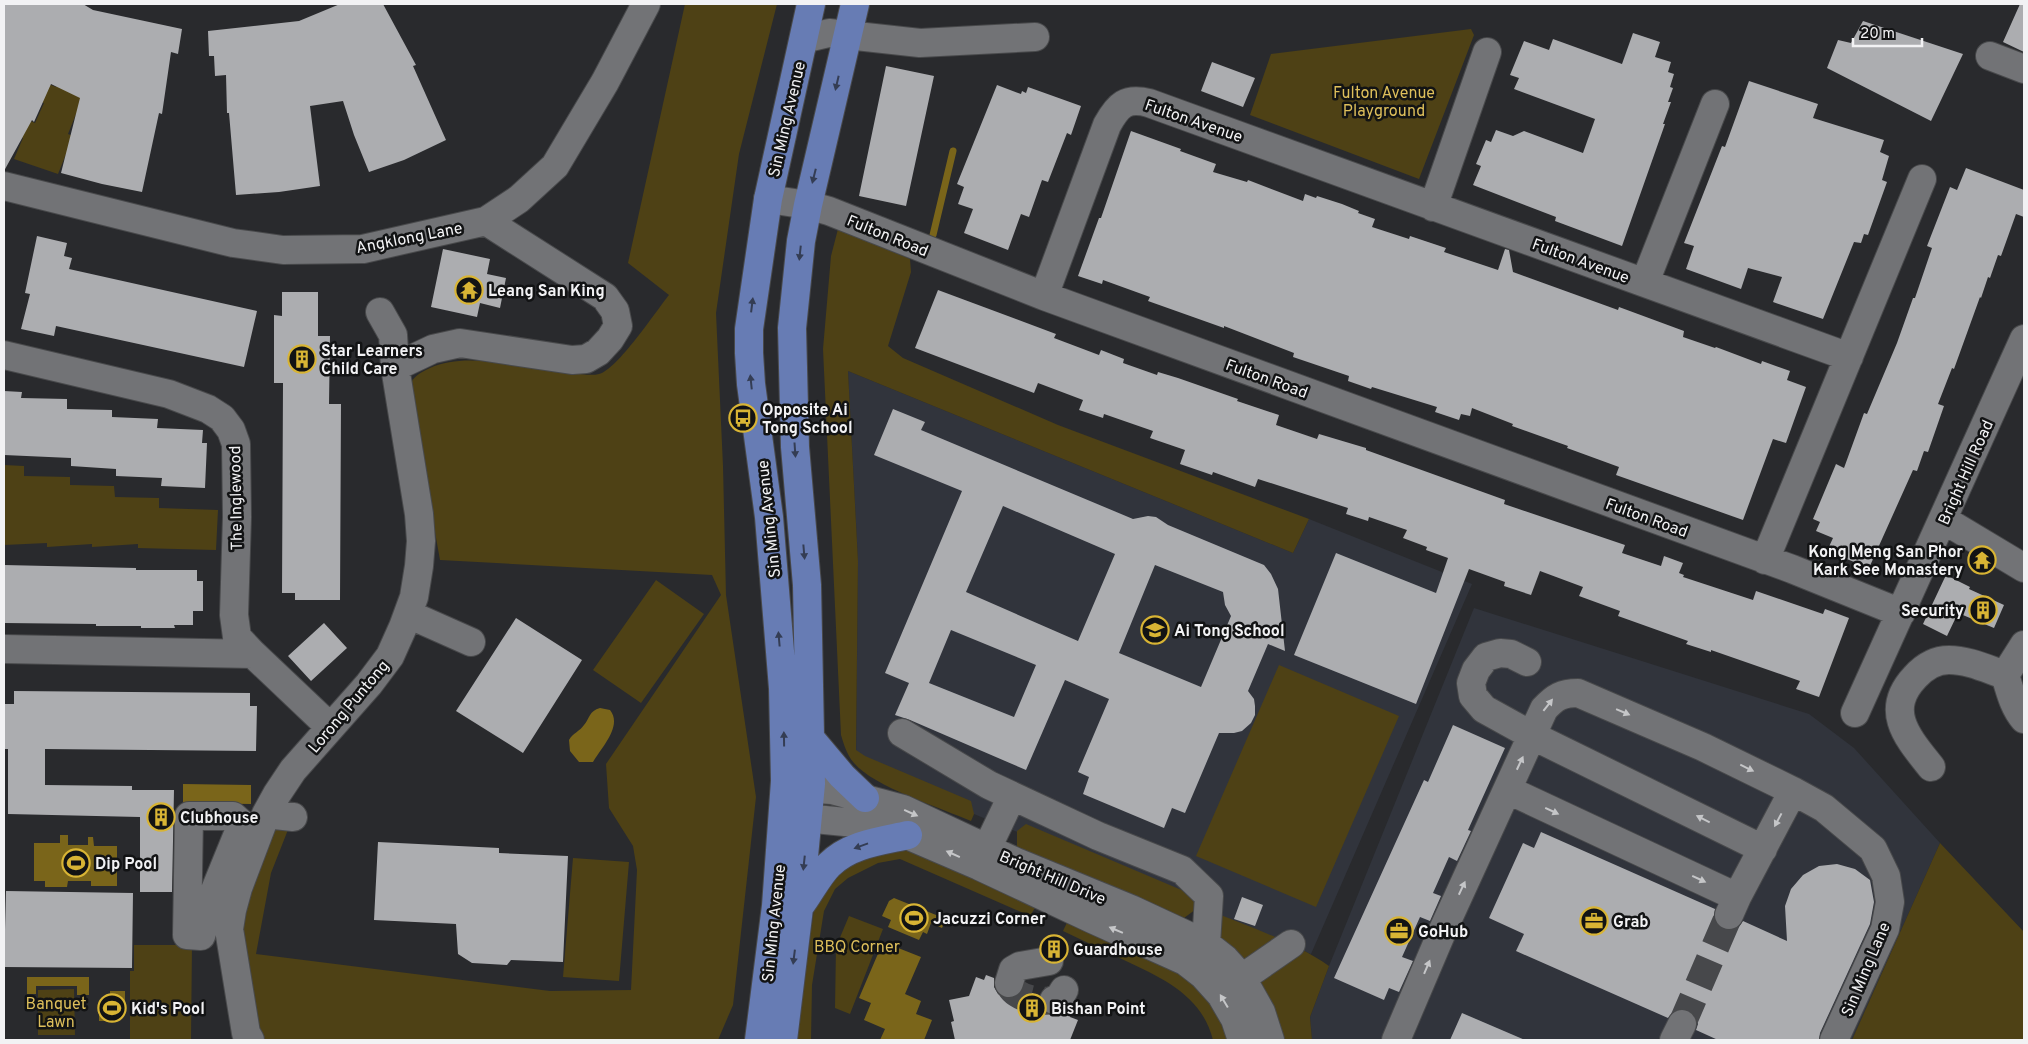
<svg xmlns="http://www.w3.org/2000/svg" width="2028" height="1044" font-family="Overpass,sans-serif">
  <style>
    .built { fill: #31343c }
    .green { fill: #4e4115 }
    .water { fill: #7a651a }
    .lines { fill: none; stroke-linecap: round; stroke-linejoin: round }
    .stream { stroke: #7a651a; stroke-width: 7 }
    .building { fill: #acadb0; fill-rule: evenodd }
    .minor-tunnel { stroke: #47484b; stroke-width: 28; stroke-dasharray: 28 14; stroke-linecap: butt }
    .minor-casing { stroke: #48494b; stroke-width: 30 }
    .major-casing { stroke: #48494b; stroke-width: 30 }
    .minor { stroke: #727376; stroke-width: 28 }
    .major { stroke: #677cb4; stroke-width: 28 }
    .oneway { fill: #343d54 }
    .oneway2 { fill: #c5c6c8 }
    .labels { text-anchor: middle; stroke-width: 5; stroke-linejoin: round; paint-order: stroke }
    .park-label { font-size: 16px; fill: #debf5b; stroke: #121314 }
    .street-label { font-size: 16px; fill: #f2f2f4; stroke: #121314 }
    .poi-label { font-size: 16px; font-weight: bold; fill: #f2f2f4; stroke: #121314; text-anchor: start }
  </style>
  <rect width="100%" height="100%" fill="#292a2d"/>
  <path class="built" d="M 848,371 L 1293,553 L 1309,519 L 1472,584 L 1311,954 L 974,814 L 856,760 L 858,561 Z
    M 1474,608 L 1809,714 L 1854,748 L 1940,843 L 1852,1040 L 1312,1040 L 1310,1017 L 1329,966 Z"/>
  <path class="green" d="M 685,4 L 777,4 L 739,154 L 716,313 L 723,466 L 726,595 L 756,797 L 733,1005 L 718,1040 L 262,1040 L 246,969 L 241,930 L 244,906 L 276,816 L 293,817 L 271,873 L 256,954 L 550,991 L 631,990 L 637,870 L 633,846 L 609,808 L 606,764 L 721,595 L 712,575 L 440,560 L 409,387 C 413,376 420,373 430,368 C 472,349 529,372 573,373 C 581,374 592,376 599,374 C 617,370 656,311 669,295 L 628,263 Z
    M 1471,29 L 1474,35 L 1419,179 L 1250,115 L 1271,54 Z
    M 59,44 L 92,120 L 76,114 L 68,134 L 86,141 L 82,159 L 66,154 L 58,174 L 14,159 L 23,138 L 7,131 L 17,115 L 35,123 L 44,103 L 28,96 L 38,80 L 56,87 L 65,67 Z
    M 838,229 L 910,259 L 911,272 L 888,346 L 903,358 L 1058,425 L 1309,519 L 1293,553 L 848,371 L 858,561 L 856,750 L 865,756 L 971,801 L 974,814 L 971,821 C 941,808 874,787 854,763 C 847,755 844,745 841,735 L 823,349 L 831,256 Z
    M 4,465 L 24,466 L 24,476 L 70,477 L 70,485 L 114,486 L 115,497 L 159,498 L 159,508 L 218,510 L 216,550 L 138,548 L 138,544 L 92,547 L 92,544 L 47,547 L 47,543 L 4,545 Z
    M 656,580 L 704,614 L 641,703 L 593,670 Z
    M 1279,665 L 1399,716 L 1316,907 L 1196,856 Z
    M 1026,824 L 1198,897 L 1199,907 L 1173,926 L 1017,860 L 1017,831 Z
    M 1940,843 L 2024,932 L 2024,1040 L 1852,1040 Z
    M 913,847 L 1038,903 L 1030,916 L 900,859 L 878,863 L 848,878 L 835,889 L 824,911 L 812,985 L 811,1040 L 796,1040 L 814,909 L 829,879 L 855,861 L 871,855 Z
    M 573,858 L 629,862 L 619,981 L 563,977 Z
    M 1073,910 L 1185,961 L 1242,1040 L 1213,1040 C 1202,996 1164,979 1126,961 C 1105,951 1084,941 1063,931 Z
    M 1209,910 C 1249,927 1293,941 1329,966 L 1310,1017 L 1312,1040 L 1270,1040 L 1207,922 Z
    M 849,916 L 883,929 L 850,1014 L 835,1008 L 836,947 Z
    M 134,945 L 192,945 L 191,1040 L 130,1040 L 130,971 L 134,971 Z
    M 74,989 L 75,1035 L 38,1035 L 38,990 Z"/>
  <path class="water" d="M 600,708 L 610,710 C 623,726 601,748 593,762 L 579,762 L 570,751 L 569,740 C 573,733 580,731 584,725 C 590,718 589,711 600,708 Z
    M 183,784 L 251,785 L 251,804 L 183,803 Z
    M 60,835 L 68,835 L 68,845 L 88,845 L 88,837 L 93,837 L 94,846 L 117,846 L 117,886 L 91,886 L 91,881 L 68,881 L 67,887 L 45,887 L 45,881 L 34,881 L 34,843 L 60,843 Z
    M 894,898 L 946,919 L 942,928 L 931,923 L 927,934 L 923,932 L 919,940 L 888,927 L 891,920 L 882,916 L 889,901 Z
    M 883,942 L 921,957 L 905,994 L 921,1001 L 916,1014 L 932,1020 L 924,1040 L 880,1040 L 885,1029 L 864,1020 L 871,1003 L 859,998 Z
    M 27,977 L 89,977 L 89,995 L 77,995 L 77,986 L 36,986 L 36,994 L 27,994 Z
    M 110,991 L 125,991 L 125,1015 L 117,1015 L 117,1021 L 99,1021 L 99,1001 L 110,1001 Z"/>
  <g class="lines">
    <path class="stream" d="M 933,235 L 953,151"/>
  </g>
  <path class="building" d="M 4,4 L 83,4 L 93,10 L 182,29 L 178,54 L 171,52 L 162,114 L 159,113 L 142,192 L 102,184 L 61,173 L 80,98 L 51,84 L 34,122 L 32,120 L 4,171 Z
    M 340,4 L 383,4 L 416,65 L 413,66 L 446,140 L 404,160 L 369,172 L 354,135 L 343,101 L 310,106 L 320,186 L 279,192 L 236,195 L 229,113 L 227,113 L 226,75 L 215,76 L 214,56 L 209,56 L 208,31 L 299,21 Z
    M 2020,4 L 2024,4 L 2024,52 L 2003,42 Z
    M 1863,21 L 1963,54 L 1931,121 L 1827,68 L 1838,40 L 1851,43 Z
    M 1633,33 L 1660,42 L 1655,57 L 1671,62 L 1668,72 L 1674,74 L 1670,87 L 1673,88 L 1668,102 L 1671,102 L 1663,124 L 1665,124 L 1622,246 L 1555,221 L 1556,217 L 1473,185 L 1481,166 L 1476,164 L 1486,140 L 1491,142 L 1496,130 L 1513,136 L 1524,131 L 1583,153 L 1595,119 L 1514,89 L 1519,78 L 1510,75 L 1524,41 L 1549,50 L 1553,39 L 1622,64 Z
    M 1212,62 L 1255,78 L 1243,107 L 1201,91 Z
    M 886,66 L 934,76 L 906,206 L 859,196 Z
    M 1749,81 L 1818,104 L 1813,118 L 1884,140 L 1880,152 L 1889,156 L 1882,180 L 1887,182 L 1868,235 L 1864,234 L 1861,243 L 1854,242 L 1823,319 L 1773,302 L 1782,277 L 1748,268 L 1741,289 L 1686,269 L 1694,246 L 1684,243 L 1722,146 L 1725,147 Z
    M 997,85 L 1021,94 L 1022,91 L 1026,93 L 1028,87 L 1081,106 L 1071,135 L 1067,133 L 1048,182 L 1042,180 L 1029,217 L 1021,214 L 1008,250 L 964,233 L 973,209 L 958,204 L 964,187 L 957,184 Z
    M 1131,131 L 1181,149 L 1180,151 L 1216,164 L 1213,172 L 1247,182 L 1248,180 L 1303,201 L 1305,194 L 1316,198 L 1317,196 L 1342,204 L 1359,211 L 1358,213 L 1375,219 L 1372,227 L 1409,239 L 1410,236 L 1446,248 L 1444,252 L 1498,270 L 1505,249 L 1509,250 L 1513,272 L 1618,310 L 1619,307 L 1684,331 L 1683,337 L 1715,348 L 1716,347 L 1761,364 L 1762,361 L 1790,371 L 1787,380 L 1806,387 L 1786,443 L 1773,439 L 1743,520 L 1616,475 L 1619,467 L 1567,448 L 1568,446 L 1512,426 L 1513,424 L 1472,408 L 1470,416 L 1461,414 L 1459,420 L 1435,412 L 1437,407 L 1372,387 L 1371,389 L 1348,381 L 1349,376 L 1293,357 L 1294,353 L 1224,326 L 1224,328 L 1148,301 L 1150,297 L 1103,280 L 1102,284 L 1078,276 L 1099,218 L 1101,218 Z
    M 1966,168 L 2024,190 L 2024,217 L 2016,214 L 2001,256 L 1998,255 L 1990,278 L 1988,277 L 1981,298 L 1980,297 L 1954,369 L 1952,368 L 1938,404 L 1944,406 L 1928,452 L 1924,451 L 1917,471 L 1913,470 L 1869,568 L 1827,551 L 1833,538 L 1816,531 L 1820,522 L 1813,519 L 1836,464 L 1844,468 L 1864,413 L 1867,414 L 1897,343 L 1913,298 L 1915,298 L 1932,248 L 1927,246 L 1950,187 L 1957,190 Z
    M 37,236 L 67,243 L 64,256 L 72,258 L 69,269 L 257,311 L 244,367 L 56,326 L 54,336 L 21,329 L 30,294 L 25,293 Z
    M 443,249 L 490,259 L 487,274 L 506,278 L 500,308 L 480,303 L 477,317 L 431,307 Z
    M 938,290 L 1056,334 L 1054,338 L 1099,355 L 1101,350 L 1124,359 L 1123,363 L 1157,375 L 1158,372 L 1178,378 L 1238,399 L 1237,401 L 1279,415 L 1276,425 L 1317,439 L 1319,434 L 1366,448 L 1366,450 L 1505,500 L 1504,504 L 1625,545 L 1622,553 L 1661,566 L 1664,556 L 1683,563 L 1679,573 L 1684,575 L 1683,577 L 1753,600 L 1756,591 L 1823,614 L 1825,609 L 1849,618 L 1819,697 L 1796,689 L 1800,681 L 1711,650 L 1711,652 L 1686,644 L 1688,641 L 1618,616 L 1620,611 L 1579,596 L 1583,587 L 1540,571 L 1531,595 L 1504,586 L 1505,582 L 1469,569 L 1416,704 L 1294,655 L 1336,553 L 1436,593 L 1448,558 L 1426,550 L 1427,547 L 1403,538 L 1407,530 L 1369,517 L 1368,521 L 1346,514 L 1348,508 L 1258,479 L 1255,487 L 1213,472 L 1212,475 L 1180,464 L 1185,450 L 1150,438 L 1153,431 L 1104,414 L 1103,418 L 1079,410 L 1083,400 L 1038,383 L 1034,393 L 915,348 Z
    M 282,292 L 318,292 L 318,336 L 330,336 L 329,404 L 341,404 L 340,600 L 295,600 L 295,593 L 282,593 L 283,383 L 274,383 L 274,315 L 282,316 Z
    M 4,391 L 22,392 L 21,398 L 67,399 L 67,409 L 112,410 L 112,417 L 158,419 L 157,428 L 203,430 L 202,443 L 207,443 L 205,488 L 161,486 L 162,478 L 116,476 L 116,469 L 71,466 L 71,458 L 4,455 Z
    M 893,409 L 925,422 L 921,430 L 1133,519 L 1148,516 L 1156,517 L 1168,525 L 1264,565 L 1271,574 L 1278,589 L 1285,651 L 1268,644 L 1248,691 L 1254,699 L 1255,706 L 1255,715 L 1251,723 L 1242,731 L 1234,733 L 1219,733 L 1185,813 L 1172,808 L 1164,828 L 1083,794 L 1089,777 L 1078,772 L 1109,699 L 1065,680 L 1026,770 L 910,720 L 895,715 L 909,683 L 885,673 L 962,491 L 874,455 ZM 1003,506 L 1115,554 L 1078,641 L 966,592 ZM 1155,565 L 1223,592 L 1225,605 L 1231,616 L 1201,687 L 1119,653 ZM 951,630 L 1036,665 L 1014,717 L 929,683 Z
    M 4,565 L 136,568 L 136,570 L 197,570 L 197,581 L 203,581 L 203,611 L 193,611 L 193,625 L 174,625 L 175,628 L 141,628 L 141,626 L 96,626 L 96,624 L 4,623 Z
    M 1946,575 L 1970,587 L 1969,589 L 2004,605 L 1994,628 L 1958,613 L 1947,636 L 1923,624 Z
    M 516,618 L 582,660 L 523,753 L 456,711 Z
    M 324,623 L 347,648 L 311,681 L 288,656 Z
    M 14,691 L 250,693 L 250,706 L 257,706 L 256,751 L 45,749 L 45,785 L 132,786 L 132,790 L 174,790 L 172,892 L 140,892 L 140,817 L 8,814 L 8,749 L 4,749 L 4,704 L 14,704 Z
    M 1453,725 L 1505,748 L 1468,830 L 1471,831 L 1457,861 L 1449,857 L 1433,893 L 1441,896 L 1430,921 L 1420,917 L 1402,957 L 1413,961 L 1399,992 L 1389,988 L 1384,1000 L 1334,978 L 1424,780 L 1428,782 Z
    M 1541,832 L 1715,909 L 1714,917 L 1717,925 L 1722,929 L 1731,930 L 1739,927 L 1743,921 L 1787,941 L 1785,906 L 1791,889 L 1803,875 L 1819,866 L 1837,864 L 1855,869 L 1870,880 L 1874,902 L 1870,924 L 1820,1033 L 1819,1040 L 1718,1040 L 1696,1030 L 1698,1024 L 1695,1016 L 1689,1010 L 1682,1008 L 1674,1011 L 1668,1018 L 1516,951 L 1524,934 L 1489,918 L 1523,843 L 1534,848 Z
    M 378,842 L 499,848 L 499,853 L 568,856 L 563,962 L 511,960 L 507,965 L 472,963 L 458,954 L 456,924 L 374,920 Z
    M 6,891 L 133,893 L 132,968 L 4,967 Z
    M 1242,897 L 1263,905 L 1255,926 L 1234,919 Z
    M 986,975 L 994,978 L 994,987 L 998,994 L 1004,998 L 1013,998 L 1019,995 L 1023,989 L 1039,996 L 1040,1006 L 1044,1012 L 1051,1015 L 1060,1015 L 1071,1008 L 1073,1009 L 1070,1017 L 1078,1020 L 1070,1040 L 955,1040 L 951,1022 L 954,1021 L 949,1000 L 969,996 L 976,977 L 984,980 Z
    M 1462,1013 L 1525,1040 L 1450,1040 Z"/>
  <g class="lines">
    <path class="minor-tunnel" d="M 1009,983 C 1013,998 1040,1003 1054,1000
      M 1682,1024 L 1729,915"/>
    <g class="minor-casing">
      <path id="minor" d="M 803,44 L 808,38 L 829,33 L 920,43 L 1035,37
        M 1990,56 L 2024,69
        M 4,186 L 233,243 L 283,250 L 363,249 L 486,221 L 519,199 L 555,166 L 605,82 L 646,4
        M 768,199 L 808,205 L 829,211 L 1044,296 L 1792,569 L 1901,613
        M 1433,207 L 1487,52
        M 1645,282 L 1715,104
        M 1044,296 L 1107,125 C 1118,105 1126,97 1149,103 L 1849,357
        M 4,355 L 169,394 L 208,409 L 222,418 L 231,430 L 236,444 L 237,517 L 234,615 L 237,637 L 253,654 L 330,727
        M 395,367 L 433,349 L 460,343 L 572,360 L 586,359 L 598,352 L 610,339 L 618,326 L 615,311 L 605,297 L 486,221
        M 1944,520 L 2024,568
        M 1765,560 L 1922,179
        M 408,614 L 471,642
        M 4,649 L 253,654
        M 1527,662 L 1511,654 L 1500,653 L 1486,657 L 1476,670 L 1471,683 L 1473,696 L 1484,709 L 1533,736 L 1763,849
        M 2005,675 C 2010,690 2013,706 2024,719
        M 2005,675 L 2024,645
        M 1855,713 L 2024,339
        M 902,733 L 989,785 L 1098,836 L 1182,870 L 1209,896 L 1206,944 L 1200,958
        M 1931,767 C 1908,738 1883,711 1915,677 C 1924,667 1935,660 1949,660 C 1968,660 1987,669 2005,675
        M 786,787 L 832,790 L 903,809 L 1016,862 L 1133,910 L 1206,944 L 1225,959 L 1242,978 L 1261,1012 L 1270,1040
        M 1508,790 L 1737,897
        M 266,814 L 293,817
        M 189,816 L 233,816 L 242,824 L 213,895 L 201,936 L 187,935 Z
        M 784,816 L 886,826 L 979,866 L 1092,919 L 1185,961 L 1203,975 L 1221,995 L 1235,1019 L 1242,1040
        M 979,865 L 1012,796
        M 1729,915 L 1737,897 L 1793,791
        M 1242,978 L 1291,944
        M 1009,983 L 1013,970 L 1020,966 L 1049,961
        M 1054,1000 L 1059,998 L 1064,990
        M 250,1040 L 246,1033 L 229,929 L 232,910 L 238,888 L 266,814 L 277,794 L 293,770 L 369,684 L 390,656 L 403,627 L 414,597 L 419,566 L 421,541 L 419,514 L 395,367 L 393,335 L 380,312
        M 1396,1040 L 1442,932 L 1544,709 C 1555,697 1562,693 1578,693 L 1703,747 L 1793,791 L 1824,808 L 1873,849 L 1886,876 L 1890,902 L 1885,929 L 1834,1040
        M 1674,1040 L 1682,1024"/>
    </g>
    <g class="major-casing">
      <path id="major" d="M 810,738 L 842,776 L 865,798
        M 800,906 C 810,893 818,876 829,865 C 850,844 881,841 908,835
        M 759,1040 L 776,906 L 785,781 L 783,688 L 769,517 L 751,384 L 749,353 L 749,329 L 768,199 L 811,4
        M 783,1040 L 799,908 L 811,784 L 807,585 L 795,447 L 792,328 L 801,241 L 808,205 L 855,4"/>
    </g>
    <use href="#minor" class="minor"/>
    <use href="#major" class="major"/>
  </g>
  <defs><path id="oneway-solid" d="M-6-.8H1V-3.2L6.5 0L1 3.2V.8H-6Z" transform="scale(1.25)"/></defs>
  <g class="oneway">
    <use href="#oneway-solid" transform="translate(837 83) rotate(103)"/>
    <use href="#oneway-solid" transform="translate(814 176) rotate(104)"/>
    <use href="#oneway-solid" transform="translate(800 253) rotate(96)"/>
    <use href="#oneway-solid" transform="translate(752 305) rotate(-83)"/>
    <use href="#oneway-solid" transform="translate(751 382) rotate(-96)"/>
    <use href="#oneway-solid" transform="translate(795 450) rotate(86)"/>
    <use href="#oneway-solid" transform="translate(804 552) rotate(85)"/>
    <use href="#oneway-solid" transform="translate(779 639) rotate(-95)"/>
    <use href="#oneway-solid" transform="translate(784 739) rotate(-91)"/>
    <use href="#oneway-solid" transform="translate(861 846) rotate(160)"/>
    <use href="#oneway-solid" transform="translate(804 863) rotate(96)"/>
    <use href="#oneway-solid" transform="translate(794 957) rotate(97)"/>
  </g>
  <g class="oneway2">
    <use href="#oneway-solid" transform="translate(1548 705) rotate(-52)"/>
    <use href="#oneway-solid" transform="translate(1623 712) rotate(23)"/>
    <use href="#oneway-solid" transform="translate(1520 763) rotate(-65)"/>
    <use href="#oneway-solid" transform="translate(1747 768) rotate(26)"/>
    <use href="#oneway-solid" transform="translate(1552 811) rotate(25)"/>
    <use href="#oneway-solid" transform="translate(911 813) rotate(24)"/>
    <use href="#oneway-solid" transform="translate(1703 819) rotate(-153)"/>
    <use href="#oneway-solid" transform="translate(1778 820) rotate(118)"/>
    <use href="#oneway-solid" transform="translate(953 854) rotate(-156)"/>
    <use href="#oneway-solid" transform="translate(1699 879) rotate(25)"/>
    <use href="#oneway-solid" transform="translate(1462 888) rotate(-65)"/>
    <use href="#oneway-solid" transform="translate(1116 930) rotate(-157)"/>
    <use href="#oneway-solid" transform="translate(1427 967) rotate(-67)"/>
    <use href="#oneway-solid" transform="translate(1224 1001) rotate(-121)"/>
  </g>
  <defs>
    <g id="temple-ring" transform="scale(1.4375)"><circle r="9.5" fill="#121314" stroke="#d8b434" stroke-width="1.5"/><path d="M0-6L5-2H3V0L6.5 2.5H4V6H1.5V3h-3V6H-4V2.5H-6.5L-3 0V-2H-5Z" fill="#d8b434"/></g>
    <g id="building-ring" transform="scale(1.4375)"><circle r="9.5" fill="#121314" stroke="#d8b434" stroke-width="1.5"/><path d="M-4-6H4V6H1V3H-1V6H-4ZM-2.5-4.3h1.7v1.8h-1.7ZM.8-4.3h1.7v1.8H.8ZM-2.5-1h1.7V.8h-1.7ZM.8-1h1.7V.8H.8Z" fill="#d8b434"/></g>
    <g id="bus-ring" transform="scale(1.4375)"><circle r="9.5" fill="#121314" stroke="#d8b434" stroke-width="1.5"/><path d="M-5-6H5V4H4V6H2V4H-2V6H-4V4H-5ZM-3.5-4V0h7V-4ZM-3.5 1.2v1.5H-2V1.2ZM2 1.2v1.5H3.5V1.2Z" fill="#d8b434"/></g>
    <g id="school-ring" transform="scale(1.4375)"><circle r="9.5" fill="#121314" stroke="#d8b434" stroke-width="1.5"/><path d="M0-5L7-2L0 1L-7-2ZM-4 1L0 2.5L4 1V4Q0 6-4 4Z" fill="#d8b434"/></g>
    <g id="stadium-ring" transform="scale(1.4375)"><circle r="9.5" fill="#121314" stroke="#d8b434" stroke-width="1.5"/><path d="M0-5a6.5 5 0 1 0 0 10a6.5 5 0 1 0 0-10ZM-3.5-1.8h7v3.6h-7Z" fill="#d8b434"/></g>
    <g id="office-ring" transform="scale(1.4375)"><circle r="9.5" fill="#121314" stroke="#d8b434" stroke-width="1.5"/><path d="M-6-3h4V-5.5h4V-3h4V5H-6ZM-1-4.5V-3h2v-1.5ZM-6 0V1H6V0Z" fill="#d8b434"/></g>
  </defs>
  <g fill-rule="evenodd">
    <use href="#temple-ring" x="469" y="290"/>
    <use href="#building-ring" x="302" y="359"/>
    <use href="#bus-ring" x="743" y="418"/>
    <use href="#temple-ring" x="1982" y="560"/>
    <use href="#building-ring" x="1983" y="610"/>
    <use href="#school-ring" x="1155" y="630"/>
    <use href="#building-ring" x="161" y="817"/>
    <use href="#stadium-ring" x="76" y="863"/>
    <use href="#stadium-ring" x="914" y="918"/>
    <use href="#office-ring" x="1594" y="921"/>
    <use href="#office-ring" x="1399" y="931"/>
    <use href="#building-ring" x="1054" y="949"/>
    <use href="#stadium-ring" x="112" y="1008"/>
    <use href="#building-ring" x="1032" y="1008"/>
  </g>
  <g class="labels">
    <g class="park-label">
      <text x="1384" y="98">Fulton Avenue<tspan x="1384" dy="18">Playground</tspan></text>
      <text x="857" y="952">BBQ Corner</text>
      <text x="56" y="1009">Banquet<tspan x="56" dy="18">Lawn</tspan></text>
    </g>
    <g class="street-label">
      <text transform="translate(786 119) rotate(-77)" y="6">Sin Ming Avenue</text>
      <text transform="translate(1194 120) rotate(19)" y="6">Fulton Avenue</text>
      <text transform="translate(888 235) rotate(22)" y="6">Fulton Road</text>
      <text transform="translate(409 237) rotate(-11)" y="6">Angklong Lane</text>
      <text transform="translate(1581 260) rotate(20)" y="6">Fulton Avenue</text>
      <text transform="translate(1267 378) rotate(20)" y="6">Fulton Road</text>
      <text transform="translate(1965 472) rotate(-66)" y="6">Bright Hill Road</text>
      <text transform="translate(235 498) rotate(-91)" y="6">The Inglewood</text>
      <text transform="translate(1647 517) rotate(20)" y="6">Fulton Road</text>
      <text transform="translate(768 519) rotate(-96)" y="6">Sin Ming Avenue</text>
      <text transform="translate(348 706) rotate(-50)" y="6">Lorong Puntong</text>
      <text transform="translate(1053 877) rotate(23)" y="6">Bright Hill Drive</text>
      <text transform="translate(773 923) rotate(-84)" y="6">Sin Ming Avenue</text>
      <text transform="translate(1865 969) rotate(-67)" y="6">Sin Ming Lane</text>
    </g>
    <g class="poi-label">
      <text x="488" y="296">Leang San King</text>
      <text x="321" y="356">Star Learners<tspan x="321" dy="18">Child Care</tspan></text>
      <text x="762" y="415">Opposite Ai<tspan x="762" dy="18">Tong School</tspan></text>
      <text x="1963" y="557" text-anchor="end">Kong Meng San Phor<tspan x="1963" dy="18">Kark See Monastery</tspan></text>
      <text x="1964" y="616" text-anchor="end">Security</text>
      <text x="1174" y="636">Ai Tong School</text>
      <text x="180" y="823">Clubhouse</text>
      <text x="95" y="869">Dip Pool</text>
      <text x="933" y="924">Jacuzzi Corner</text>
      <text x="1613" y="927">Grab</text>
      <text x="1418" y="937">GoHub</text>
      <text x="1073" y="955">Guardhouse</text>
      <text x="131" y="1014">Kid's Pool</text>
      <text x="1051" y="1014">Bishan Point</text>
    </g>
  </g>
  <rect width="2028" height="1044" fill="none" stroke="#f2f2f4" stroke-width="10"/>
  <path d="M1853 38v8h69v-8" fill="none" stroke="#f2f2f4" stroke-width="2.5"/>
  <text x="1860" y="38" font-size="15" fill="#f2f2f4" stroke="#121314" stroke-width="4" paint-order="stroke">20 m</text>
</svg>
